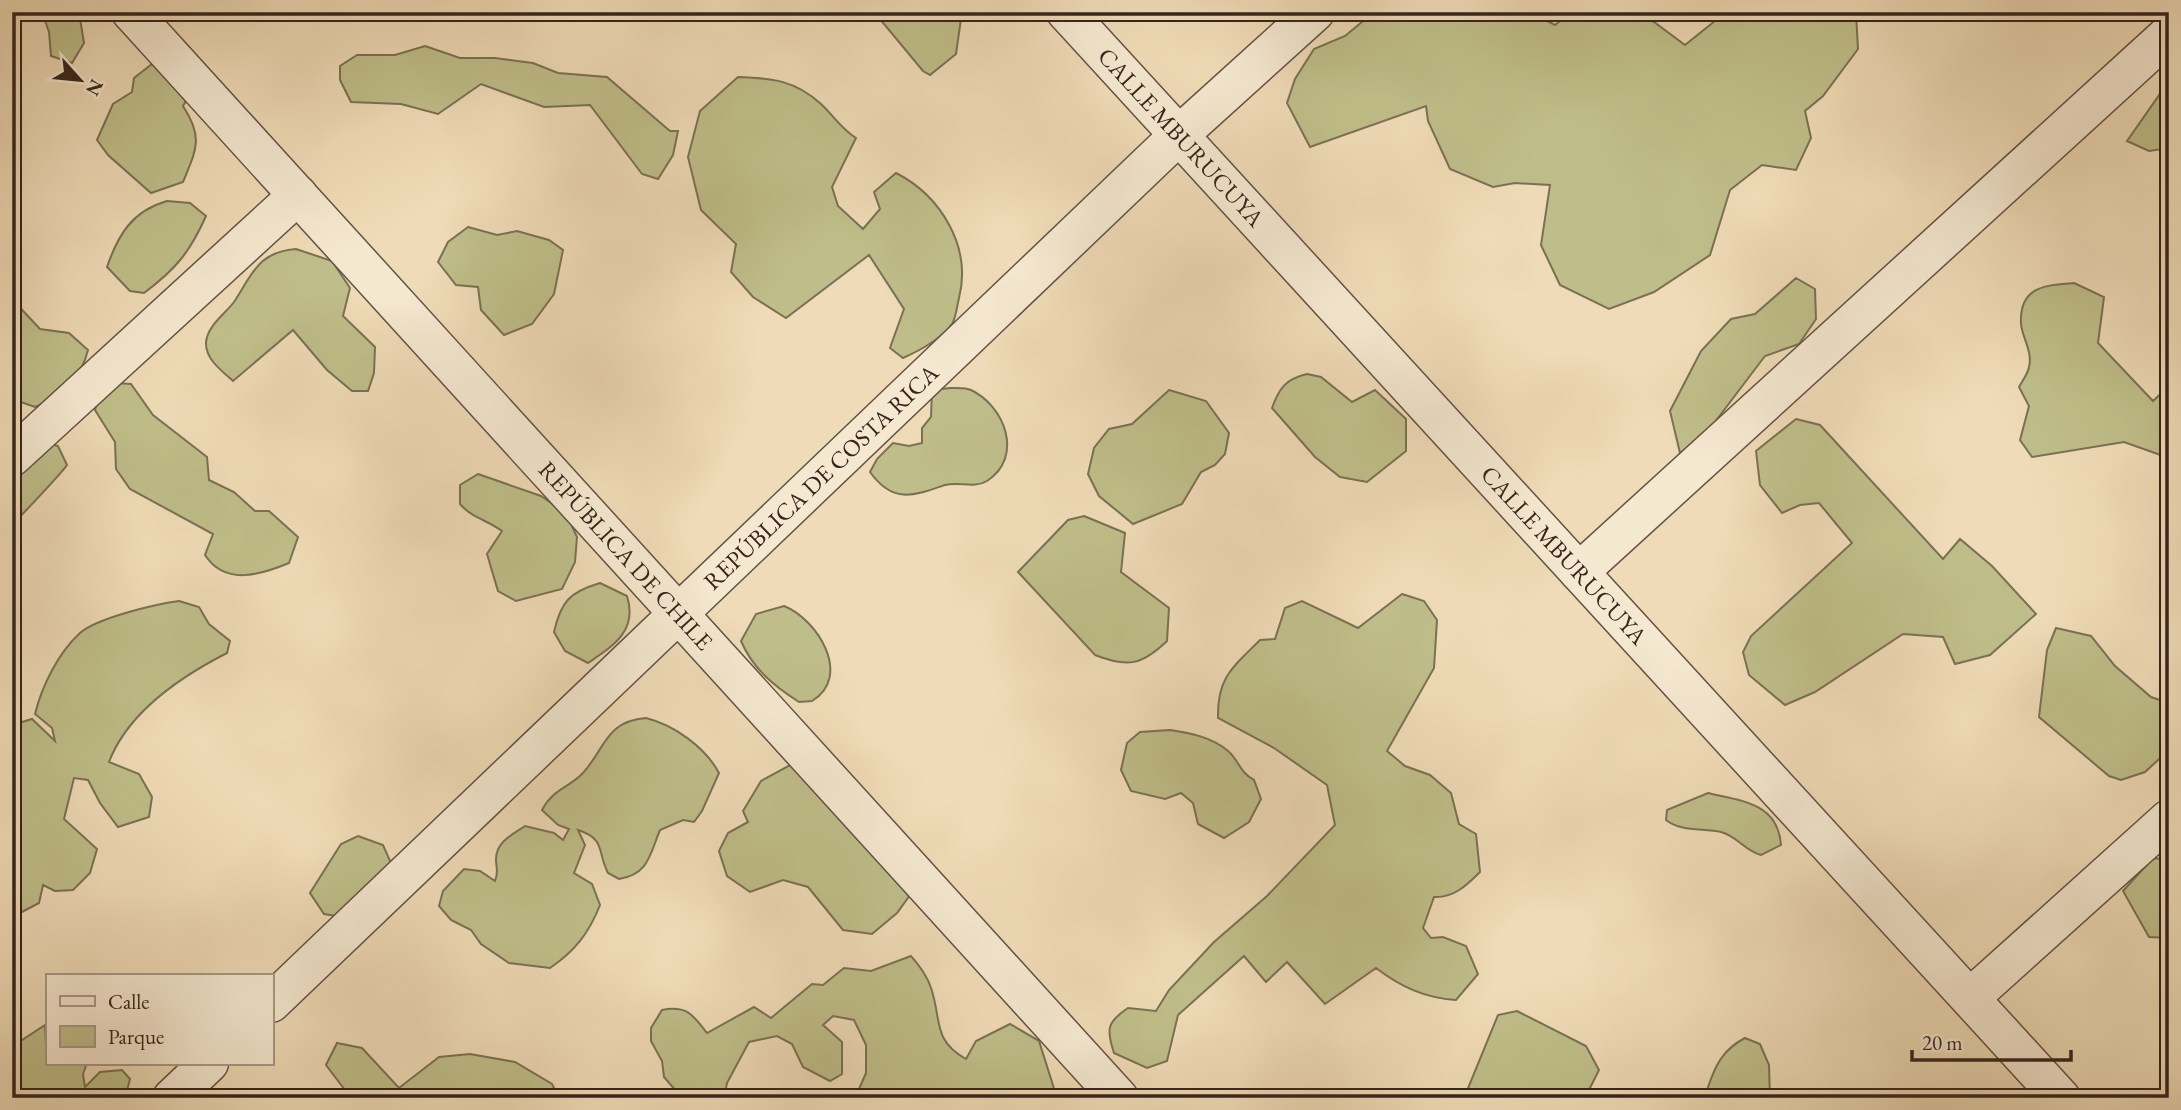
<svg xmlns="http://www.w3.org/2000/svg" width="2181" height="1110" font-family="'EB Garamond',serif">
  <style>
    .green { fill: #bfbe8a; stroke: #7a7154; stroke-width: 2 }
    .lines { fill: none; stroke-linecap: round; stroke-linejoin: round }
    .minor-casing { stroke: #645244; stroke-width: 41 }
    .minor { stroke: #f5e8d0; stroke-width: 38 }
    .labels { text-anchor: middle; stroke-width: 5; stroke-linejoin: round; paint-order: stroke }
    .street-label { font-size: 24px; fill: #35241d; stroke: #f5e8d0 }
  </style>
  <rect width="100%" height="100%" fill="#efdbb7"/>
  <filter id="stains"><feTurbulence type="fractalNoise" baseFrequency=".00286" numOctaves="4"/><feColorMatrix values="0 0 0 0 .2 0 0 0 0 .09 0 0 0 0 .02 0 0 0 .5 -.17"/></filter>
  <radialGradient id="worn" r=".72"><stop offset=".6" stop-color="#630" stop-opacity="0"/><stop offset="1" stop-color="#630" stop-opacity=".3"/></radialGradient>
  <path class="green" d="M 42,12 L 79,12 L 84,43 L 72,63 L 51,56 L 49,32 Z
    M 874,12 L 962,12 L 956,54 L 930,75 L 923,71 Z
    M 1374,12 L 1530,12 L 1555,25 L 1571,12 L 1630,12 L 1654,22 L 1685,45 L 1726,12 L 1775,15 L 1778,12 L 1856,12 L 1858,49 L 1823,96 L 1805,111 L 1811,138 L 1796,170 L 1762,165 L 1730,190 L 1710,255 L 1654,292 L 1609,309 L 1560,285 L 1541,245 L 1550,185 L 1515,183 L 1493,187 L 1450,169 L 1428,121 L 1426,106 L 1310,147 L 1287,103 L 1295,79 L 1314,49 L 1345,36 Z
    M 425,46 L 460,58 L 495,58 L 533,63 L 558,73 L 607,77 L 670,131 L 678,131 L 673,155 L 658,179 L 642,174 L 590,105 L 544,107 L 481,84 L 438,114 L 401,104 L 351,102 L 340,80 L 340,66 L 357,55 L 395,55 Z
    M 157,60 L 193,89 L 183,106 C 204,138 196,150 183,182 L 151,193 L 108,155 L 97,140 L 113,104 L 132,92 L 134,78 Z
    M 738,77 C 771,78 795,80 821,104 C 833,115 841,129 856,138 L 832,187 L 838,206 L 863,229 L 880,209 L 874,192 L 896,173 C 941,196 972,247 959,298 C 957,306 956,318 952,324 C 940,340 921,350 903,358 L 890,348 L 904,309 L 869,255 L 786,318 L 753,297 L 731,272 L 736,244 L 701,210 L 688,157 L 700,111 Z
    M 2162,91 L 2169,93 L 2169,155 L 2162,149 L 2149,151 L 2127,141 Z
    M 167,201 L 190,203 L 206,216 C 190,252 176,269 144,293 L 130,291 L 107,267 C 118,235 132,211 167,201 Z
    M 468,227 L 497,235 L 517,231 L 549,240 L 563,250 L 554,294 L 532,324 L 504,335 L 481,310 L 478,287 L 456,285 L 438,262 L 448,242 Z
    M 296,249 L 332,261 L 350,288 L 343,316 L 375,347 L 374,373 L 368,391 L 352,391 L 327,370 L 293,330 L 233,381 C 222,371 205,359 206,342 C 208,325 225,314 234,302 C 253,273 258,252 296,249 Z
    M 1796,278 L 1815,289 L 1816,319 L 1799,344 L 1765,356 L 1699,443 L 1680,453 L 1670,411 L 1701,351 L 1731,319 L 1755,314 Z
    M 2074,283 L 2104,297 L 2098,343 L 2153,401 L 2169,386 L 2169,458 L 2124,442 L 2032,457 L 2020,440 L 2029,406 L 2019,387 C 2022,381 2028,374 2029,367 C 2033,352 2022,337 2021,324 C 2019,286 2046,285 2074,283 Z
    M 12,299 L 40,329 L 69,333 L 88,350 C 81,379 62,397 35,407 L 12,399 Z
    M 1307,374 L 1321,377 L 1352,402 L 1375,390 L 1406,419 L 1406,451 L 1367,482 L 1340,477 L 1315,457 L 1272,408 C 1279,388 1286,379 1307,374 Z
    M 115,383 L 131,384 L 153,415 L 207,457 L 209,480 L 234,492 L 255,511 L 269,511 L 298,537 L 289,563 C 260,575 225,586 205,555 L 213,534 L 130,489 L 116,469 L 115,442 L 95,410 L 98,399 Z
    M 950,388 C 956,388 965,387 971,390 C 1005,406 1024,457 987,481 C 974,489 959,481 945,485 C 913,496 893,504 870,472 L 877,459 L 893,443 L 909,446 L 922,443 L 922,428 L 931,417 L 932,390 Z
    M 1169,390 L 1206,401 L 1229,433 L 1225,454 L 1215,465 L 1201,472 L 1182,504 L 1133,524 L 1099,496 L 1088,474 L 1094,448 L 1109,429 L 1132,424 Z
    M 1796,419 L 1820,425 L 1943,559 L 1960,539 L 1992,566 L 2036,614 L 1990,655 L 1955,664 L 1943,637 L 1903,634 L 1815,692 L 1785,705 L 1749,675 L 1743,652 L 1751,636 L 1852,543 L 1819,503 L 1800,505 L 1782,513 L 1760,485 L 1756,451 Z
    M 45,442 L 58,446 L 67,465 C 64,470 18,520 12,524 L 12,469 Z
    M 478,474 L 541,496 L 566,513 L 577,537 L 575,562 L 562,589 L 516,601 L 498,591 L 487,554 L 502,531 C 487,520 472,518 460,504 L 460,485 Z
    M 1084,516 L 1125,533 L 1121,572 L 1169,608 L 1167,641 C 1142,665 1128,668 1095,655 L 1018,572 L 1068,520 Z
    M 600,583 L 627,596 C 638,631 613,646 588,663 L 565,651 L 554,632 C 561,601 570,592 600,583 Z
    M 1402,594 L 1424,601 L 1437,620 L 1434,668 L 1387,751 L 1405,766 L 1430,775 L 1451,793 L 1459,824 L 1476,834 L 1480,872 C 1467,885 1454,898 1434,897 L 1423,928 L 1431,938 L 1443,937 L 1466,946 L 1478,974 L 1456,1000 C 1425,998 1401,987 1376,968 L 1325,1004 L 1287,962 L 1266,982 L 1244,956 L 1178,1015 L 1167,1061 L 1147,1068 L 1114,1053 C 1106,1029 1107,1022 1128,1008 L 1156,1011 L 1169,990 L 1214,942 L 1267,896 L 1335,825 L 1327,785 L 1274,748 L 1218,718 C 1217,677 1233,667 1260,640 L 1275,639 L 1285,608 L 1302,601 L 1358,628 Z
    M 179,601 L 199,607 L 209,624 L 230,641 L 227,653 C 180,677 128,712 109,762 L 139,774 L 152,797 L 149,817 L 118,827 L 100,803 L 88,780 L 74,778 L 64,819 L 97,849 L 90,873 L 73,890 L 55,891 L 43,885 L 39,903 L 20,913 L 12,908 L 12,725 L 32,719 L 55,741 L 52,728 L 35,714 C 42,686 58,653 80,633 C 97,618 156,604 179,601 Z
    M 784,606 C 817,619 853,676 812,701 L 799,702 C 774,686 753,669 741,641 L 756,614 Z
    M 2056,628 L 2091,636 L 2115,666 L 2151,697 L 2169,703 L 2169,750 L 2145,772 L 2121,780 L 2109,776 L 2039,717 L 2047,650 Z
    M 646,718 C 674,725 705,747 719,773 L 702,811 L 694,822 L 683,820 L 660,830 C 650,854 649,874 619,879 L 608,873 C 597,852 606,839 578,830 L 585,845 L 574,873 L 592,884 L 600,905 C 589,933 575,951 550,968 L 509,963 L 481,944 L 471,930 L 451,920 L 439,906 L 443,891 L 464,869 L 480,871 L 495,881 C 499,871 496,869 496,859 C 496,842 513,834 525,826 L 554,833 L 563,840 L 569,829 L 558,825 L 542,810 C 553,789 568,788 582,774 C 605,750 605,721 646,718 Z
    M 1170,730 C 1190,733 1212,737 1228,751 C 1239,760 1239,772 1254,780 L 1261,799 L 1249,822 L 1224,838 L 1198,824 L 1193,803 L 1181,793 L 1165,799 L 1131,791 L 1121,770 L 1127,743 L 1140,732 Z
    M 792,764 L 910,895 L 897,913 L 872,934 L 843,930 L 808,887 L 783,880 L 750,892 L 727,876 L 719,851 L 728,833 L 748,822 L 743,811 L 761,781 Z
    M 1708,793 C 1742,801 1778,803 1781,845 L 1761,855 C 1745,851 1737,836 1721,832 C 1703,828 1681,832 1666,820 L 1667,810 Z
    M 358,836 L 383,845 L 391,863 L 342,917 L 324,914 L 310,893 L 341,844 Z
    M 2153,858 L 2169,860 L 2169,938 L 2149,937 L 2123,891 Z
    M 911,956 C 919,966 927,975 931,988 C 942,1020 932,1040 966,1059 L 976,1041 L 1010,1024 L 1039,1041 L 1057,1098 L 981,1098 L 964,1092 L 961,1098 L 855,1098 L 866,1073 L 866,1045 L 854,1020 L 833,1016 L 823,1025 L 842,1042 L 842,1074 L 830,1081 L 803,1067 L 792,1044 L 777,1036 L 749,1042 L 727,1083 L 724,1098 L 682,1098 L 664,1077 L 662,1061 L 651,1041 L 651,1028 L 662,1010 C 687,1005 693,1015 707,1033 L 754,1007 L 771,1018 L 812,984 L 823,985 L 844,968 L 871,971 Z
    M 1517,1011 L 1586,1046 L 1599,1070 L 1585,1098 L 1464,1098 L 1498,1015 Z
    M 45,1025 L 47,1063 L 87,1063 L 83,1074 L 85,1087 L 100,1072 L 122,1070 L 130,1079 L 125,1098 L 12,1098 L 13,1046 Z
    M 1745,1038 L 1760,1044 L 1769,1065 L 1770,1098 L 1711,1098 L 1707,1090 C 1715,1066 1722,1050 1745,1038 Z
    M 337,1043 L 362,1048 L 399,1088 L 439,1057 L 470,1054 L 515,1062 L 552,1084 L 559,1098 L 351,1098 L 326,1065 Z"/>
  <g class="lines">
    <g class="minor-casing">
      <g id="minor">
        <path id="s1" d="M 131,12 L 1119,1098"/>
        <path id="s2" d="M 1066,12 L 2061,1098"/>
        <path d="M 12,457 L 298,195"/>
        <path d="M 1579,572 L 2169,34"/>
        <path d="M 1970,998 L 2169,819"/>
        <path id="s3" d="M 271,1003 L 1179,135 L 1315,12"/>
        <path d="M 172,1098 L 209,1063"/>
      </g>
    </g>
    <use href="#minor" class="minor"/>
  </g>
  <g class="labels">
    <g class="street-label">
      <text dy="8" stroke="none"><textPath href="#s2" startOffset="170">CALLE MBURUCUYA</textPath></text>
      <text dy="8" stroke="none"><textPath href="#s3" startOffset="761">REPÚBLICA DE COSTA RICA</textPath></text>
      <text dy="8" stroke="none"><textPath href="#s1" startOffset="735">REPÚBLICA DE CHILE</textPath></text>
      <text dy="8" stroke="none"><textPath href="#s2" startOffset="737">CALLE MBURUCUYA</textPath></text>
    </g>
  </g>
  <rect width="2181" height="1110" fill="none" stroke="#efdbb7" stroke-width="42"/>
  <rect x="14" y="14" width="2153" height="1082" fill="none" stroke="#35241d" stroke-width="3.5"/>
  <rect x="21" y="21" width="2139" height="1068" fill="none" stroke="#35241d" stroke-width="2"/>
  <rect x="46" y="974" width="228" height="91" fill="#f5e8d0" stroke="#a89a88" stroke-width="2"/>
  <rect x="60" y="996" width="35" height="10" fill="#f5e8d0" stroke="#a89a88" stroke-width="2"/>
  <text x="108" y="1009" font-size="21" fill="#35241d">Calle</text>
  <rect x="60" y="1026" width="35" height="21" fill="#bfbe8a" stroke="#a89a88" stroke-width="2"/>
  <text x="108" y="1044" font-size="21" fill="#35241d">Parque</text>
  <g transform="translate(80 80) rotate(117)" stroke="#f5e8d0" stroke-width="5" paint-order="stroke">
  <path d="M0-5L12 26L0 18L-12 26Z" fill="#35241d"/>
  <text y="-10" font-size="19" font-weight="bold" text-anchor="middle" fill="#35241d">N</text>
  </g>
  <path d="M1912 1050v10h159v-10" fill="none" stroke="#35241d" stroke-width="3.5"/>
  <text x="1922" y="1050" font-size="21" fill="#35241d" stroke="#f5e8d0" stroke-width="5" paint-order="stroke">20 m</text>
  <rect width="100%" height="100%" filter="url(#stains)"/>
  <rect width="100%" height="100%" fill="url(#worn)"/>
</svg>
